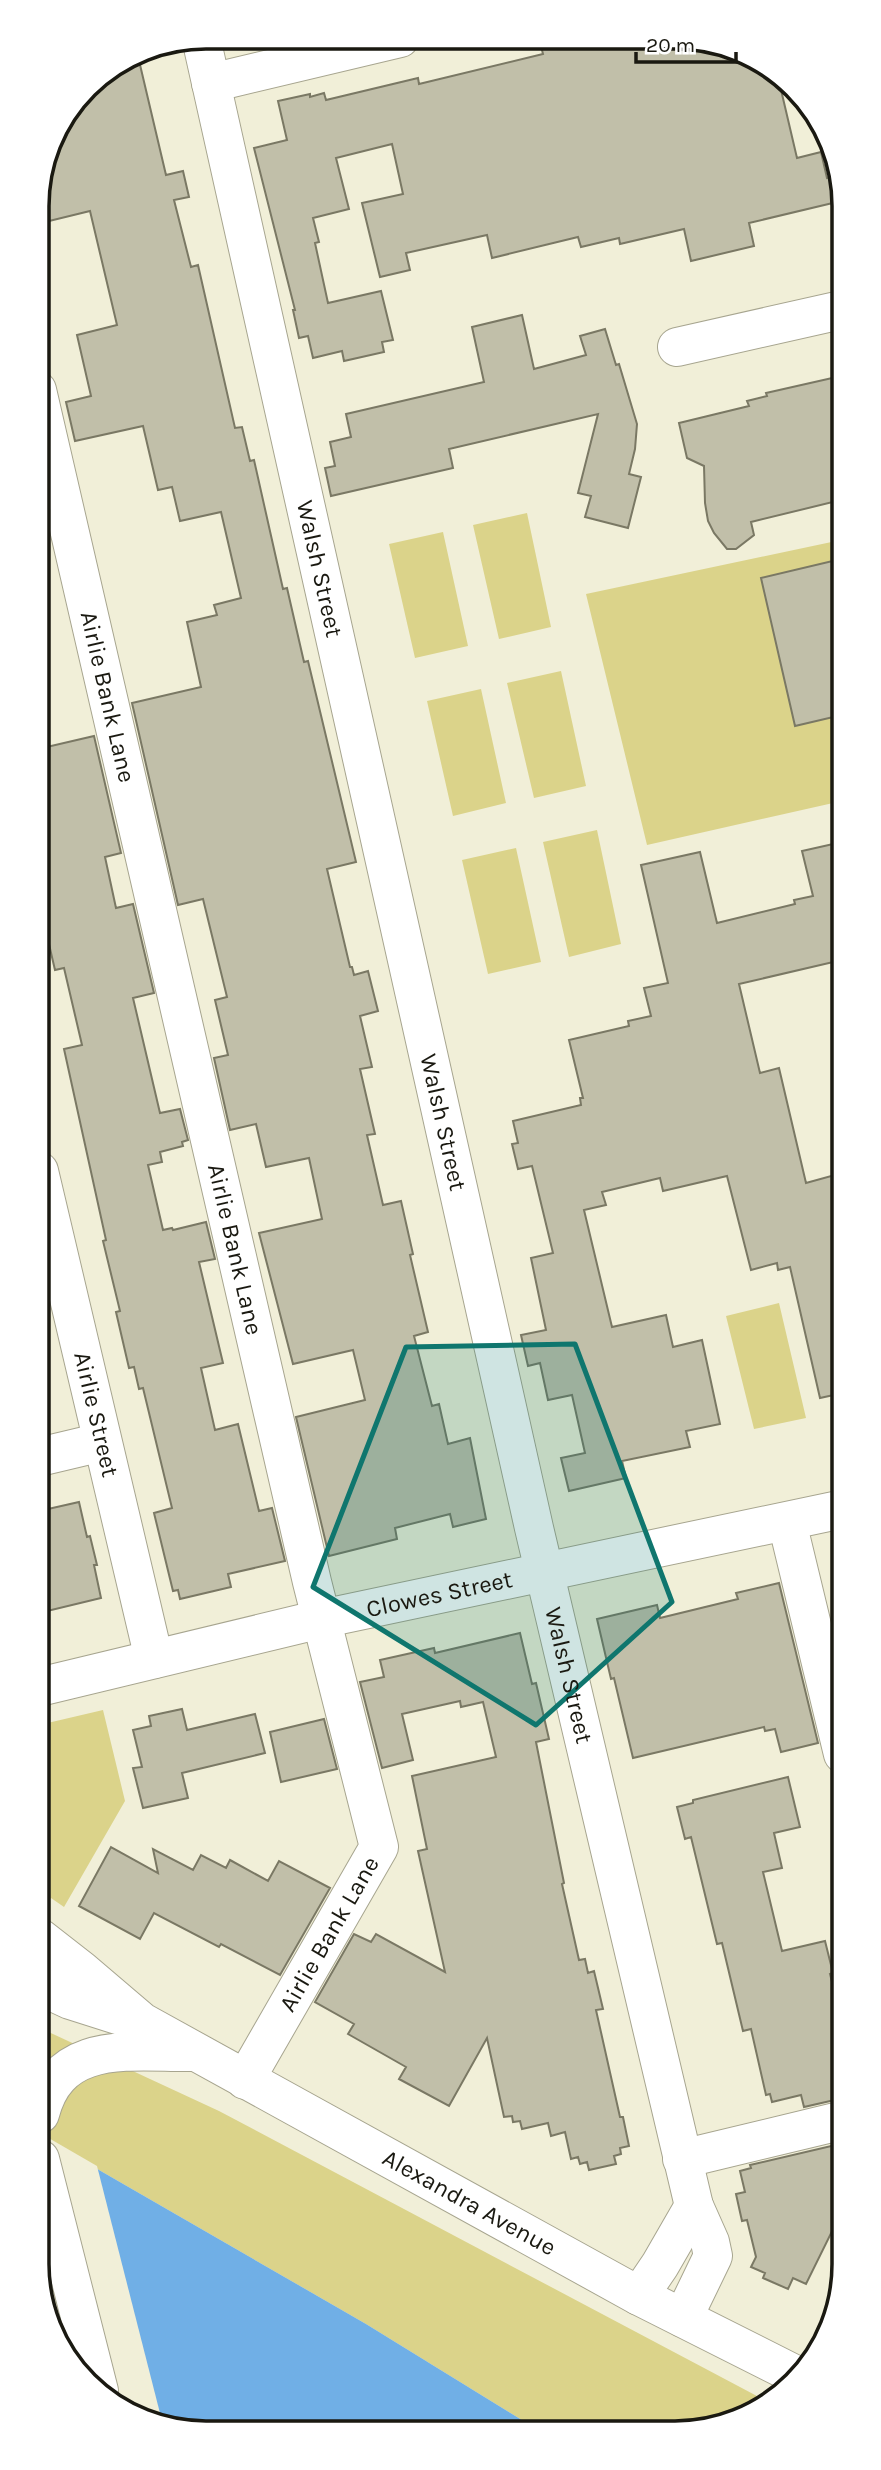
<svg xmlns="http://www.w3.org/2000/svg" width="881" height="2470" font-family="Karla,sans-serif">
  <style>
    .green { fill: #dbd38a }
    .water { fill: #70afe6 }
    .pier { fill: #f1efd8 }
    .building { fill: #c1bfa9; stroke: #7a7864; stroke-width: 2 }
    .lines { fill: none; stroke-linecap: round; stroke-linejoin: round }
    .minor-casing { stroke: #a7a58f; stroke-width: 40 }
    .highway-casing { stroke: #a7a58f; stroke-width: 40 }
    .minor { stroke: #fff; stroke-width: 38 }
    .highway { stroke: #fff; stroke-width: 38 }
    .marked { fill: #0f766e; fill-opacity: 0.2; stroke: #0f766e; stroke-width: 5; stroke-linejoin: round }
    .labels { text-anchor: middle; stroke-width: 5; stroke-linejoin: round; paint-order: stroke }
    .street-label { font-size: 24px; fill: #1a1911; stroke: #fff }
    .rim { fill: none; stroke: #1a1911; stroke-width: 3.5 }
  </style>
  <rect width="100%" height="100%" fill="#f1efd8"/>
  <path class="green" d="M 527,513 L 551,627 L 499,639 L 473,525 Z
    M 443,532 L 468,646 L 415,658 L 389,544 Z
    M 841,540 L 842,801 L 647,845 L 586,594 Z
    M 561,671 L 586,786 L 534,798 L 507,683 Z
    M 481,689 L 506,803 L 453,816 L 427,701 Z
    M 597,830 L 621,944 L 569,957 L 543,842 Z
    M 516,848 L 541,962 L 488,974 L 462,860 Z
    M 779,1303 L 806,1418 L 754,1429 L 726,1316 Z
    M 103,1710 L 125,1801 L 64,1907 L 51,1898 L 40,1911 L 39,1725 Z
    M 40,2028 L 219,2111 L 770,2403 L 760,2410 L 709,2430 L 538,2430 L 366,2324 L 40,2136 Z"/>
  <path class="water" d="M 40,2136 L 366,2324 L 538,2430 L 173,2430 L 87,2384 L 40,2298 Z"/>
  <path class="pier" d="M 40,2133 L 97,2166 L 163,2425 L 86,2384 L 40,2298 Z"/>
  <path class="building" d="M 572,39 L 709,40 L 778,77 L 797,158 L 821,152 L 827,178 L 831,177 L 837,202 L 749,223 L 754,246 L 691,261 L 684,229 L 620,244 L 619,238 L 581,247 L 578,237 L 492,258 L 487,235 L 406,253 L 410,270 L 380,277 L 362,203 L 403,194 L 392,144 L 336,158 L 349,209 L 313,218 L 319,242 L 315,243 L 328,303 L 381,291 L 393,340 L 382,342 L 384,352 L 344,361 L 342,351 L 313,358 L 308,336 L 299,338 L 293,310 L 295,310 L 254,148 L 287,140 L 278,101 L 310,94 L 310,97 L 324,93 L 326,100 L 418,78 L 419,84 L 543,54 L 541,46 Z
    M 137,52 L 166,175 L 183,171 L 189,197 L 174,200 L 191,267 L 198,265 L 235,428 L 242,427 L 250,461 L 254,460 L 283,589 L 287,588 L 304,662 L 308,661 L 356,862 L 327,869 L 350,967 L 352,967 L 354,975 L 368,971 L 378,1011 L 360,1016 L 372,1067 L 360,1069 L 375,1134 L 367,1135 L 383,1205 L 401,1201 L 413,1254 L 410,1255 L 428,1332 L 414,1336 L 432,1406 L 439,1404 L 448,1444 L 470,1438 L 486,1519 L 453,1527 L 450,1514 L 395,1528 L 397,1539 L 329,1556 L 296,1417 L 365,1400 L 353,1350 L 293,1364 L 259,1233 L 322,1219 L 309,1158 L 266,1167 L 256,1124 L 230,1130 L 214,1058 L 228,1055 L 215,1000 L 227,997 L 203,899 L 178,905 L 132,703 L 201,687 L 187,622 L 217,615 L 214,605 L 241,598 L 221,512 L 180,521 L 172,487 L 158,490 L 143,426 L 75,441 L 66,402 L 91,396 L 77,335 L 117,325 L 90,211 L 37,224 L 37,194 L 54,131 L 95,78 Z
    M 522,315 L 534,369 L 586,355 L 580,336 L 605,329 L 616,365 L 619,364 L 637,424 L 635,449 L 629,474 L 641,477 L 628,528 L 585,517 L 591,496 L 578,493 L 598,414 L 449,449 L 453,468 L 331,496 L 325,468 L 335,466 L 330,442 L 351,437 L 346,414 L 484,382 L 472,327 Z
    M 841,376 L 841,500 L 751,522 L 754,535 L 736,549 L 727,549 L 714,533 L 708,521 L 705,503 L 704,466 L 687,458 L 679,423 L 749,406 L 747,401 L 767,396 L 766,393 Z
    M 841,559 L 842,715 L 795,726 L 761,578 Z
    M 94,736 L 121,853 L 105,857 L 116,908 L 133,904 L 154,993 L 133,998 L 160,1113 L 180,1109 L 188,1140 L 182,1142 L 183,1146 L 160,1152 L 162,1162 L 148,1165 L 163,1230 L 172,1228 L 173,1230 L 206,1222 L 215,1259 L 199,1262 L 223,1363 L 201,1368 L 215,1430 L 238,1424 L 259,1511 L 272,1508 L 285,1561 L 228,1574 L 231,1587 L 180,1599 L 178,1590 L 173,1591 L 154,1513 L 172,1508 L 143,1388 L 139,1389 L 134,1367 L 129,1368 L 116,1312 L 120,1311 L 103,1241 L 106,1240 L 64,1049 L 82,1045 L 64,968 L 55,970 L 48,940 L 38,942 L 38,749 Z
    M 842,842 L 842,960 L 739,984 L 760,1073 L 779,1068 L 806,1183 L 842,1173 L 843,1393 L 820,1398 L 790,1267 L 778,1270 L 777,1263 L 751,1270 L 727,1176 L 663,1191 L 660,1178 L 602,1192 L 606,1205 L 584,1210 L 612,1327 L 666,1315 L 673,1347 L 702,1340 L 720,1424 L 686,1431 L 690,1447 L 622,1461 L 626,1478 L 569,1491 L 561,1458 L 585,1453 L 572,1395 L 548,1400 L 540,1363 L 528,1366 L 521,1335 L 546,1330 L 531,1258 L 553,1253 L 532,1166 L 518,1169 L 512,1144 L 518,1143 L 513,1121 L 581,1105 L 580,1098 L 583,1098 L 569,1040 L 629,1026 L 628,1021 L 651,1016 L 644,988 L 668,983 L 641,865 L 700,852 L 717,923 L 795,904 L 794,900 L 813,896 L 802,851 Z
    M 79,1502 L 87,1537 L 90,1536 L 97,1565 L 94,1565 L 101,1598 L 39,1613 L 39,1511 Z
    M 779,1583 L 818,1743 L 781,1752 L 775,1729 L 765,1731 L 764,1727 L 633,1758 L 614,1678 L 611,1679 L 597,1619 L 657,1605 L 660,1618 L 738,1599 L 736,1593 Z
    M 520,1633 L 532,1684 L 536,1683 L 549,1739 L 536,1742 L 564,1883 L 562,1884 L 579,1960 L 585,1959 L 588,1973 L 594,1971 L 603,2009 L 596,2010 L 620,2117 L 623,2117 L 629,2146 L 620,2148 L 621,2154 L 614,2156 L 616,2164 L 589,2170 L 587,2162 L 580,2164 L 578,2157 L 571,2159 L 565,2132 L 551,2136 L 548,2123 L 522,2129 L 520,2121 L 513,2122 L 512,2116 L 504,2117 L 487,2038 L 449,2106 L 399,2079 L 406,2067 L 348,2034 L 354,2024 L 315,2002 L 354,1934 L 371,1942 L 376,1934 L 445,1972 L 418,1851 L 427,1849 L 412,1776 L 496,1757 L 483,1702 L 461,1707 L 460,1701 L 402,1714 L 413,1760 L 382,1768 L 360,1682 L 384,1677 L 380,1660 L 434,1648 L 435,1653 Z
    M 182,1709 L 187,1730 L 255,1714 L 265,1753 L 182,1773 L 188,1798 L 143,1808 L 133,1768 L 142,1767 L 133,1730 L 151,1726 L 149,1716 Z
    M 324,1719 L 337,1769 L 281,1782 L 270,1732 Z
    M 788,1777 L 800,1827 L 774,1833 L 782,1868 L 763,1872 L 782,1951 L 825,1941 L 833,1973 L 830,1974 L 836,1998 L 833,1999 L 844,2040 L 844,2080 L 835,2082 L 839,2099 L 804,2107 L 801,2095 L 772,2102 L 770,2094 L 766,2095 L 751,2029 L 743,2031 L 722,1943 L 717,1944 L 691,1837 L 685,1839 L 677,1807 L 693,1803 L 693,1800 Z
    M 111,1847 L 158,1873 L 153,1849 L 193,1870 L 201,1855 L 226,1868 L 230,1860 L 268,1881 L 279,1861 L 330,1888 L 280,1975 L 221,1944 L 219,1947 L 154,1913 L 140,1939 L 79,1906 Z
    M 844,2143 L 844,2207 L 806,2284 L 793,2278 L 788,2289 L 763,2278 L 765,2273 L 751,2267 L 756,2257 L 747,2220 L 742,2221 L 736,2194 L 745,2192 L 740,2171 L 751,2168 L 750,2165 Z"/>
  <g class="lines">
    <g class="minor-casing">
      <g id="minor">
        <path id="s1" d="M 201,38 L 534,1528 L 694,2206 L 710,2242 L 713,2256 L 683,2318"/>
        <path d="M 211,83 L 400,38"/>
        <path d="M 677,347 L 841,310"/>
        <path id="s2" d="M 37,390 L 312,1582 L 379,1847 L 245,2080"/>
        <path id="s3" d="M 39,1171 L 154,1659"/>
        <path d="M 39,1457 L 102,1442"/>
        <path d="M 787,1522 L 843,1754"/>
        <path id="s4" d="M 39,1687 L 321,1619 L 843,1509"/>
        <path id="s5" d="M 40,1938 L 81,1970 L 142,2022 L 639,2296 L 800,2377"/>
        <path d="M 40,1986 L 70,2000 L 127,2018"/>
        <path d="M 40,2114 C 59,2038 132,2053 193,2052"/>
        <path d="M 682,2159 L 844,2120"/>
        <path d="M 639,2296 L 660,2265 L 694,2206"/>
      </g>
    </g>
    <g class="highway-casing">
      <path id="highway" d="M 40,2159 L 99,2391"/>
    </g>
    <use href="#minor" class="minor"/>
    <use href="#highway" class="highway"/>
  </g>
  <path class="marked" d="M 575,1344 L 672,1602 L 536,1725 L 313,1587 L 406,1347 Z"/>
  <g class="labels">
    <g class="street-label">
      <text dy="8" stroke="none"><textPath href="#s1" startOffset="544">Walsh Street</textPath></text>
      <text dy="8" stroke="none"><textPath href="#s2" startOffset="315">Airlie Bank Lane</textPath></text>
      <text dy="8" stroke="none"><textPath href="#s1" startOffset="1111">Walsh Street</textPath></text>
      <text dy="8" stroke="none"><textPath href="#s2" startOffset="882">Airlie Bank Lane</textPath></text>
      <text dy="8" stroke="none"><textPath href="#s3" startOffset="250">Airlie Street</textPath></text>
      <text dy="8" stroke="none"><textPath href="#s4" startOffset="411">Clowes Street</textPath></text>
      <text dy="8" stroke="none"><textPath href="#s1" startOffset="1678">Walsh Street</textPath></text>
      <text transform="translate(329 1934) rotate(-60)" y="8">Airlie Bank Lane</text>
      <text dy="8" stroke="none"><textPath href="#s5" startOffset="506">Alexandra Avenue</textPath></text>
    </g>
  </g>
  <path d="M0 0H881V2470H0ZM206 49H675A157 157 0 0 1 832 206V2264A157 157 0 0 1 675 2421H206A157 157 0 0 1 49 2264V206A157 157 0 0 1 206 49Z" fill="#fff" fill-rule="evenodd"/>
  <path class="rim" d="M206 49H675A157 157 0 0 1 832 206V2264A157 157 0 0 1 675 2421H206A157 157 0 0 1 49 2264V206A157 157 0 0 1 206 49Z"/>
  <path d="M636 52v10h100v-10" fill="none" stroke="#1a1911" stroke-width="3.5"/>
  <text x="646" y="52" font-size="21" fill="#1a1911" stroke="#ffffff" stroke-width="5" paint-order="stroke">20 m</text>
</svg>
